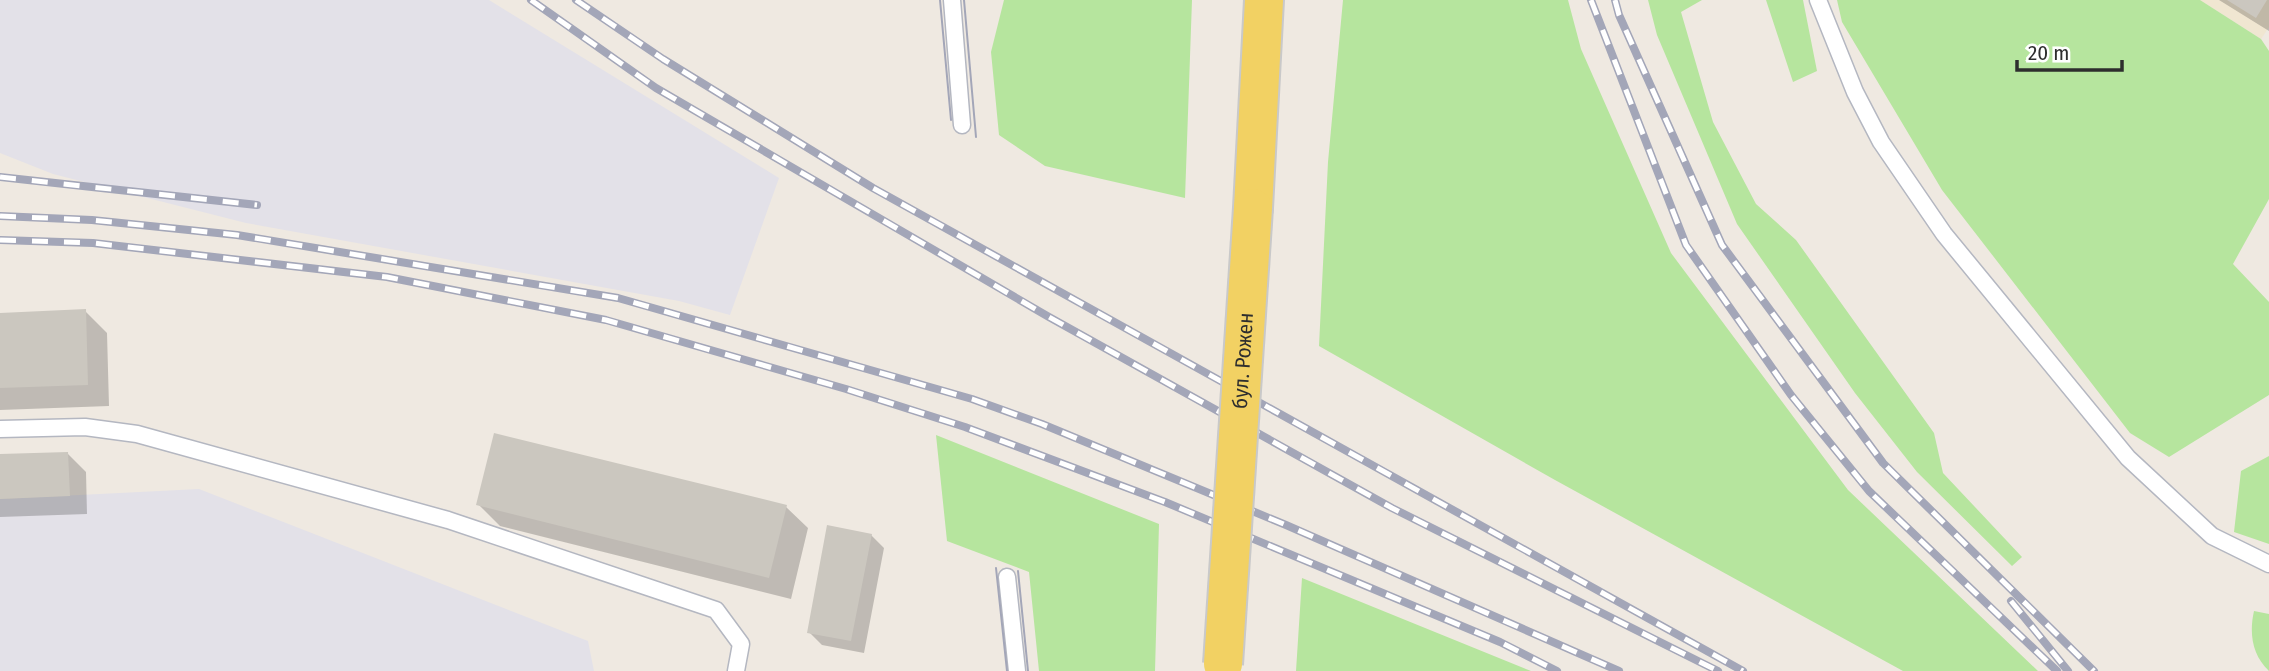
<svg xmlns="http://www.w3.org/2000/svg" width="2269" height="671" font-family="'Fira Sans Condensed',sans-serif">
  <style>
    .industrial { fill: #e3e1e8 }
    .education { fill: #f0e6d1 }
    .green { fill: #b6e59e }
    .shadow { fill: #0003 }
    .building { fill: #cbc7bf }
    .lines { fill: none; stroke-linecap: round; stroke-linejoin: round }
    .lane-casing { stroke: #b4b7c1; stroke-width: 19 }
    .primary-casing { stroke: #c9c9c9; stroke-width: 42 }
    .lane { stroke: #fff; stroke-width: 16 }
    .primary { stroke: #f2d163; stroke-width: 38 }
    .tram { stroke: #a3a6b8; stroke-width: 2 }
    .rail-casing { stroke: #a3a6b8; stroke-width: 8 }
    .rail { stroke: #fff; stroke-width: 5; stroke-dasharray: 16; stroke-linecap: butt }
    .primary-bridge-casing { stroke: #c9c9c9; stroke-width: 42; stroke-linecap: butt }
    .primary-bridge { stroke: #f2d163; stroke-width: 38 }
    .labels { text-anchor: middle; stroke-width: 5; stroke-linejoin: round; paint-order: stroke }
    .street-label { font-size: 21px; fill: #2e2e2e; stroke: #fff }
  </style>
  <rect width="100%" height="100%" fill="#efe9e1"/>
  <path class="industrial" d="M 0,0 L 489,0 L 779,178 L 730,315 L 679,301 L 246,223 L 53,174 L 0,153 Z
    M 199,489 L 588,641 L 594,671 L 0,671 L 0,499 Z"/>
  <path class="education" d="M 2200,0 L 2269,0 L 2269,27 L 2261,39 Z"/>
  <path class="green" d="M 1004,0 L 1192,0 L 1185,198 L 1045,166 L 999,135 L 991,52 Z
    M 1343,0 L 1568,0 L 1581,49 L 1671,253 L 1848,490 L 2038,671 L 1903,671 L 1555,480 L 1319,346 L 1328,162 Z
    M 1648,0 L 1702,0 L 1681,12 L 1713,122 L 1756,204 L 1796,240 L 1934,433 L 1943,473 L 2022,557 L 2012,566 L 1917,472 L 1855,393 L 1737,224 L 1657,35 Z
    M 1766,0 L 1803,0 L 1817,71 L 1793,82 Z
    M 1837,0 L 2200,0 L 2261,39 L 2269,51 L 2269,199 L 2233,264 L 2269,302 L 2269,395 L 2169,457 L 2130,433 L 1942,190 L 1842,22 Z
    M 936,435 L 1159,524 L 1155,671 L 1039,671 L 1029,572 L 947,541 Z
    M 2269,456 L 2269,544 L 2234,532 L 2241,471 Z
    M 1302,578 L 1531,671 L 1296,671 Z
    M 2254,611 L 2269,614 L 2269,671 C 2252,655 2249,633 2254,611 Z"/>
  <path class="shadow" d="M 2219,0 L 2269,0 L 2269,31 Z
    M 85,311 L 107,333 L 109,406 L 0,410 L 0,314 Z
    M 68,454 L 86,472 L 87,514 L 0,517 L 0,456 Z
    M 478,504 L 786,507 L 808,528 L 791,599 L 500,526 Z
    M 871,535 L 884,548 L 864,653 L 822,645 L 809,632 Z"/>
  <path class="building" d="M 2227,0 L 2267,0 L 2256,18 Z
    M 86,309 L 88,385 L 0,388 L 0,313 Z
    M 494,433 L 787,505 L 769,578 L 476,505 Z
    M 68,452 L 70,496 L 0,499 L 0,454 Z
    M 827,525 L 872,534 L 851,641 L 807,633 Z"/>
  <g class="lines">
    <g class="lane-casing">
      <path id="lane" d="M 952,0 L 962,125
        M 1818,0 L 1855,92 L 1881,142 L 1944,234 L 2128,458 L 2212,536 L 2269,564
        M 0,429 L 85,427 L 137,434 L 448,520 L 716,610 L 741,644 L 736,671
        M 1007,577 L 1017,671"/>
    </g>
    <g class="primary-casing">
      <path id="primary" d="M 1253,208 L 1264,0"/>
    </g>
    <use href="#lane" class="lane"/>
    <use href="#primary" class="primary"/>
    <path class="tram" d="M 940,0 L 951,120
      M 964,0 L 976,137
      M 996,568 L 1007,671
      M 1018,571 L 1028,671"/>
    <g class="rail-casing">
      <path id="rail" d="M 531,0 L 656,88 L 1049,317 L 1392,508 L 1718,671
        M 576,0 L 663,59 L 873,188 L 1743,671
        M 1591,0 L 1686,245 L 1791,395 L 1869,491 L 2057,671
        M 1615,0 L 1619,15 L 1722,245 L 1883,463 L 2094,671
        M 0,177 L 257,205
        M 0,216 L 92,220 L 237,235 L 618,298 L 972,399 L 1042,424 L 1286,525 L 1619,671
        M 0,240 L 93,243 L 387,277 L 606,320 L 846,389 L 965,427 L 1165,502 L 1500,642 L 1557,671
        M 2011,601 L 2068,671"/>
    </g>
    <use href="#rail" class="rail"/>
    <g class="primary-bridge-casing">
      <g id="primary-bridge">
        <path id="s1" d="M 1223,664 L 1253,208"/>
      </g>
    </g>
    <use href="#primary-bridge" class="primary-bridge"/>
  </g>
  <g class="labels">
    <g class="street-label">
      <text dy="7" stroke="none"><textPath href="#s1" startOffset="304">бул. Рожен</textPath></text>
    </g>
  </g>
  <path d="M2017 60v10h105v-10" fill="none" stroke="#2e2e2e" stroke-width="3.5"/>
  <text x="2028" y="60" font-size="21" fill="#2e2e2e" stroke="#ffffff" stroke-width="5" paint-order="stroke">20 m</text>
</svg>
